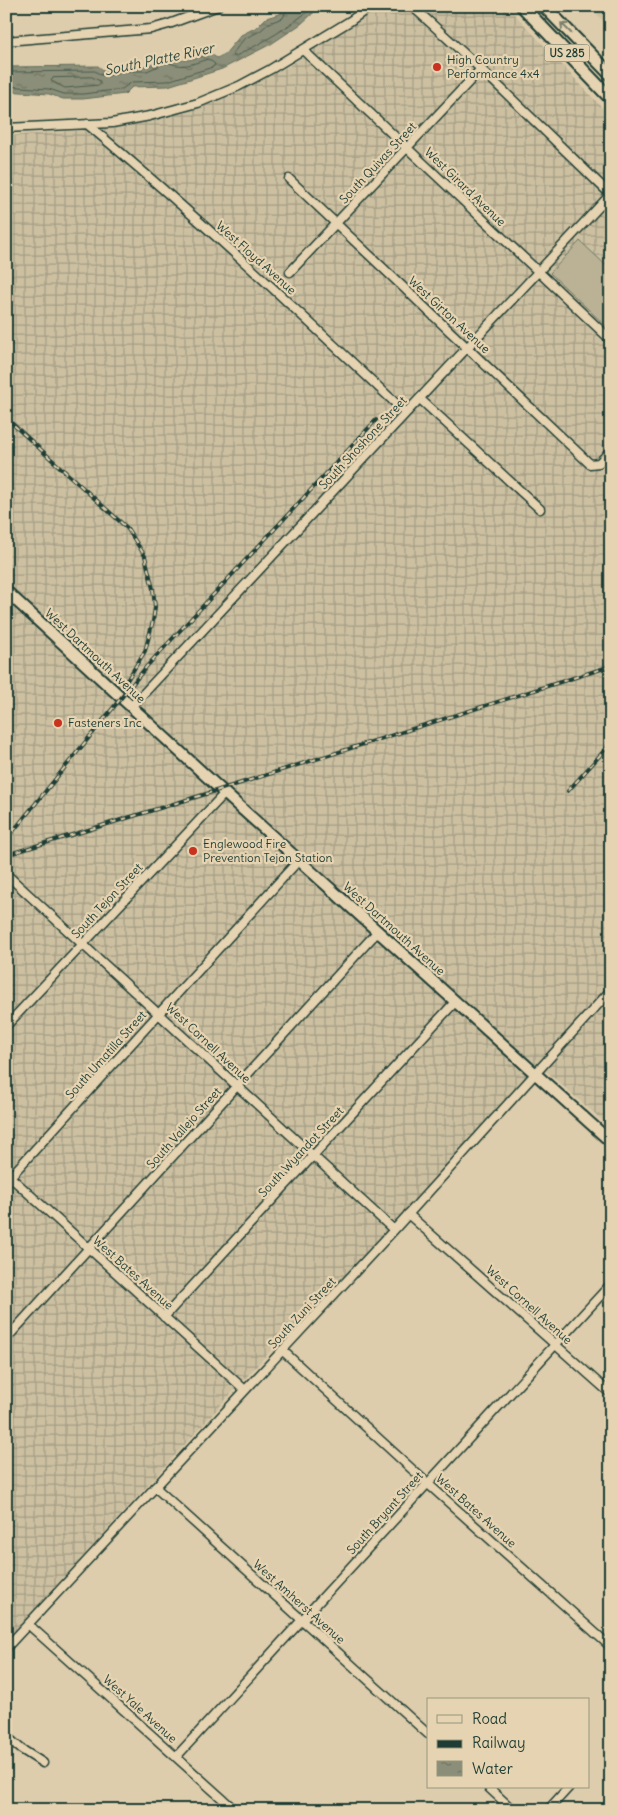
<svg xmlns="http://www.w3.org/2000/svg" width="617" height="1816" font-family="Delius,sans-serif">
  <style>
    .built { fill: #ccc0a1 }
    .industrial { fill: url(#industrial-grid) }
    .green { fill: #bbb296; stroke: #6d7865 }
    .water { fill: url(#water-ripples); stroke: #606e5d }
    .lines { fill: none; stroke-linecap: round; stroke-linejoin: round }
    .shore { stroke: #4a5d4f; stroke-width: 1 }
    .minor-casing { stroke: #1f3d34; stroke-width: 11 }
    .major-casing { stroke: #1f3d34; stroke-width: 14 }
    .highway-casing { stroke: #1f3d34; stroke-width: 15 }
    .minor { stroke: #e6d3b1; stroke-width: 8 }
    .major { stroke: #e6d3b1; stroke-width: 10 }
    .highway { stroke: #e6d3b1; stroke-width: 11 }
    .rail-casing { stroke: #1f3d34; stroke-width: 4 }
    .rail { stroke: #e6d3b1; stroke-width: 2; stroke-dasharray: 5.5; stroke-linecap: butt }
    .oneway { stroke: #79806c }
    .poi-dot { fill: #c8321e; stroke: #e6d3b1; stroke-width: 2 }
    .labels { text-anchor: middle; stroke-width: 4.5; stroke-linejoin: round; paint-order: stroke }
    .shield { fill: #e6d3b1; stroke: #5b6a5a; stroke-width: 1 }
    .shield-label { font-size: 11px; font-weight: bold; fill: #1f3d34 }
    .poi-label { font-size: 12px; fill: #1f3d34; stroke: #e6d3b1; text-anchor: start }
    .street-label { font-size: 12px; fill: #1f3d34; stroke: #e6d3b1 }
    .water-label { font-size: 14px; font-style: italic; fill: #2f493e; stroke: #e6d3b1 }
  </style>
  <defs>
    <pattern id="industrial-grid" width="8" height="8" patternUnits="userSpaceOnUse" patternTransform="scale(1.25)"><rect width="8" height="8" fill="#ccc0a1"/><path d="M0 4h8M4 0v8" fill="none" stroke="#a59d84"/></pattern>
    <pattern id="water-ripples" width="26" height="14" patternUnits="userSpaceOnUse" patternTransform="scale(1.25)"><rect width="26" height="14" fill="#8b8e78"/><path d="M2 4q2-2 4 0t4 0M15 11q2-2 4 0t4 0" fill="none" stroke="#717563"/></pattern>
  </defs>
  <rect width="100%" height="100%" fill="#decdac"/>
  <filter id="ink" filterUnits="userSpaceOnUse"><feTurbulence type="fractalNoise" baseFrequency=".02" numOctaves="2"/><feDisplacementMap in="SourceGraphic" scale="10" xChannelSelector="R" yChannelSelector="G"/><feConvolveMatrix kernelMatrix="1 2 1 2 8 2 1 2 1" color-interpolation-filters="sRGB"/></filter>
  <g filter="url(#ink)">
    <path class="built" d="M 590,6 L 611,6 L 611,30 Z"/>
    <path class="industrial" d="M 377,6 L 507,6 L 611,117 L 611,1128 L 546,1071 L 293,1345 L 283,1337 L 6,1641 L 6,136 L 114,128 L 152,121 L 195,109 L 259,82 L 289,66 Z"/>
    <path class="green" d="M 580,241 L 611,270 L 611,331 L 550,273 Z"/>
    <path class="water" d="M 283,6 L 321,6 L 301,24 L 271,44 L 222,69 L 168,86 L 132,87 L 125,94 L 83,99 L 63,99 L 49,94 L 6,91 L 6,67 L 98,66 L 103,70 L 108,71 L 118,66 L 136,65 L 146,66 L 168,57 C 183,64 195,59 209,53 L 217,58 L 225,54 L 241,35 L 257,27 L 266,18 L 280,14 Z"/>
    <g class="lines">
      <path class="shore" d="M 288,6 L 283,18 L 269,23 L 260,31 L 244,39 L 233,53 L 233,56 L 236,56 C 264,42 290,27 314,6
        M 6,72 L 95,71 L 101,75 L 108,76 L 121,71 L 147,71 L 167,62 C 184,69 191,64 208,59 L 215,64 L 213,67 L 167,81 L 132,82 L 122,89 L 83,94 L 64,94 L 49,89 L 6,86
        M 92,77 L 100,81 L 100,85 L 65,88 L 51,81 L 53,78 Z"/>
      <g class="minor-casing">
        <path id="minor" d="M 412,6 L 481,69 L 611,195
          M 6,41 L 151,29 L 169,24 L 218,6
          M 303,50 L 611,340
          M 87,124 C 197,216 302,315 406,413
          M 6,128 L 112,123 L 150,116 L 198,103 L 239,86 L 271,69 L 350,21 L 371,6
          M 289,179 L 590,464 L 599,463 L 611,450
          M 290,272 L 481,69
          M 420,399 L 540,509
          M 131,707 L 610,195
          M 6,874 L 394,1230
          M 6,1026 L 225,793
          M 6,1173 L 245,1390
          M 10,1177 L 299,860
          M 408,1214 L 611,1394
          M 164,1317 L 455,1002
          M 6,1339 L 378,931
          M 282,1350 L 427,1483 L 611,1647
          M 155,1487 L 428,1734
          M 29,1625 L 235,1810
          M 6,1648 L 394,1230 L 611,990
          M 6,1736 L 21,1749 L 43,1763
          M 176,1757 L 611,1284
          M 488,1787 L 513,1810
          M 548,1810 L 569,1787"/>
      </g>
      <g class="major-casing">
        <path id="major" d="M 6,591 L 231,799 L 611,1142"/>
      </g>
      <g class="highway-casing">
        <path id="highway" d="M 522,6 L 611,99
          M 544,6 L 611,75"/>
      </g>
      <use href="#minor" class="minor"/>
      <use href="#major" class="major"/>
      <use href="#highway" class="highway"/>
      <g class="rail-casing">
        <path id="rail" d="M 6,418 L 127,528 L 145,556 L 153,589 L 155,607 L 153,621 L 145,651 L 126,682
          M 568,791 L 611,743
          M 6,840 L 147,666 L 376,420
          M 6,855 L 206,794 L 611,666"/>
      </g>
      <use href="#rail" class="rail"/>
    </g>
    <defs><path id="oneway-shaft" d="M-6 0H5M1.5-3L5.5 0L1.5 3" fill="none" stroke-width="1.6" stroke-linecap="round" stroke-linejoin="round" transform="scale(1.25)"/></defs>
    <use class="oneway" href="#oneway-shaft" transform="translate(566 28) rotate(-135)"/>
  </g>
  <g class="poi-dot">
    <circle cx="437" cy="67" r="5"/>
    <circle cx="58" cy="723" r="5"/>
    <circle cx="193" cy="851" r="5"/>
  </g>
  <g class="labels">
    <rect class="shield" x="544.5" y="44.5" width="45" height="17" rx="4"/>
    <g class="shield-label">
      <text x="567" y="57">US 285</text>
    </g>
    <g class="poi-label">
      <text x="447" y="64">High Country<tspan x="447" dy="14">Performance 4x4</tspan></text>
      <text x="68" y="727">Fasteners Inc</text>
      <text x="203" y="848">Englewood Fire<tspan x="203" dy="14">Prevention Tejon Station</tspan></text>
    </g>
    <g class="street-label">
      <text transform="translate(378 163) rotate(-47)" y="4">South Quivas Street</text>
      <text transform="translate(465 187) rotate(44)" y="4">West Girard Avenue</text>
      <text transform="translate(256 258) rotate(42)" y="4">West Floyd Avenue</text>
      <text transform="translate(449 315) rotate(43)" y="4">West Girton Avenue</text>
      <text transform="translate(363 443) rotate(-47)" y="4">South Shoshone Street</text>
      <text transform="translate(95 656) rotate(43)" y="4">West Dartmouth Avenue</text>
      <text transform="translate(107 901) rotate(-47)" y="4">South Tejon Street</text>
      <text transform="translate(394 929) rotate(42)" y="4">West Dartmouth Avenue</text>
      <text transform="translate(208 1043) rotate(43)" y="4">West Cornell Avenue</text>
      <text transform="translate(106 1055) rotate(-48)" y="4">South Umatilla Street</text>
      <text transform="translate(184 1128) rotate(-48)" y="4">South Vallejo Street</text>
      <text transform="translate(301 1152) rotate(-47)" y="4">South Wyandot Street</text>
      <text transform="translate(133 1273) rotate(42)" y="4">West Bates Avenue</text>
      <text transform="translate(529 1305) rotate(42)" y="4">West Cornell Avenue</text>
      <text transform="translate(302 1313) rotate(-47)" y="4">South Zuni Street</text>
      <text transform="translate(476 1511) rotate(42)" y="4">West Bates Avenue</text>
      <text transform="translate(385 1513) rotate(-48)" y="4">South Bryant Street</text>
      <text transform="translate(299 1602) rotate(42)" y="4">West Amherst Avenue</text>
      <text transform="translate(140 1709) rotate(42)" y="4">West Yale Avenue</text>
    </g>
    <g class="water-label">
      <text transform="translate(159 59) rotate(-12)" y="5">South Platte River</text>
    </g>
  </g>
  <rect width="617" height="1816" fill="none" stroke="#e6d3b1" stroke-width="25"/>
  <rect x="12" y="12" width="592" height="1791" fill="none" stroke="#1f3d34" stroke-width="2" filter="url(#ink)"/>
  <rect x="427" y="1698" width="162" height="90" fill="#e6d3b1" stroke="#96977f"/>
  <rect x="437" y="1715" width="25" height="8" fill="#e6d3b1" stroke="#96977f"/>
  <text x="472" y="1724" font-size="15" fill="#1f3d34">Road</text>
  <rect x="437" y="1740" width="25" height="8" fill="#1f3d34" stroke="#96977f"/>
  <text x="472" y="1748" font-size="15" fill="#1f3d34">Railway</text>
  <rect x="437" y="1761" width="25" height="15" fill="url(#water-ripples)" stroke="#96977f"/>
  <text x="472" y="1774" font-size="15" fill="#1f3d34">Water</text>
</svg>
